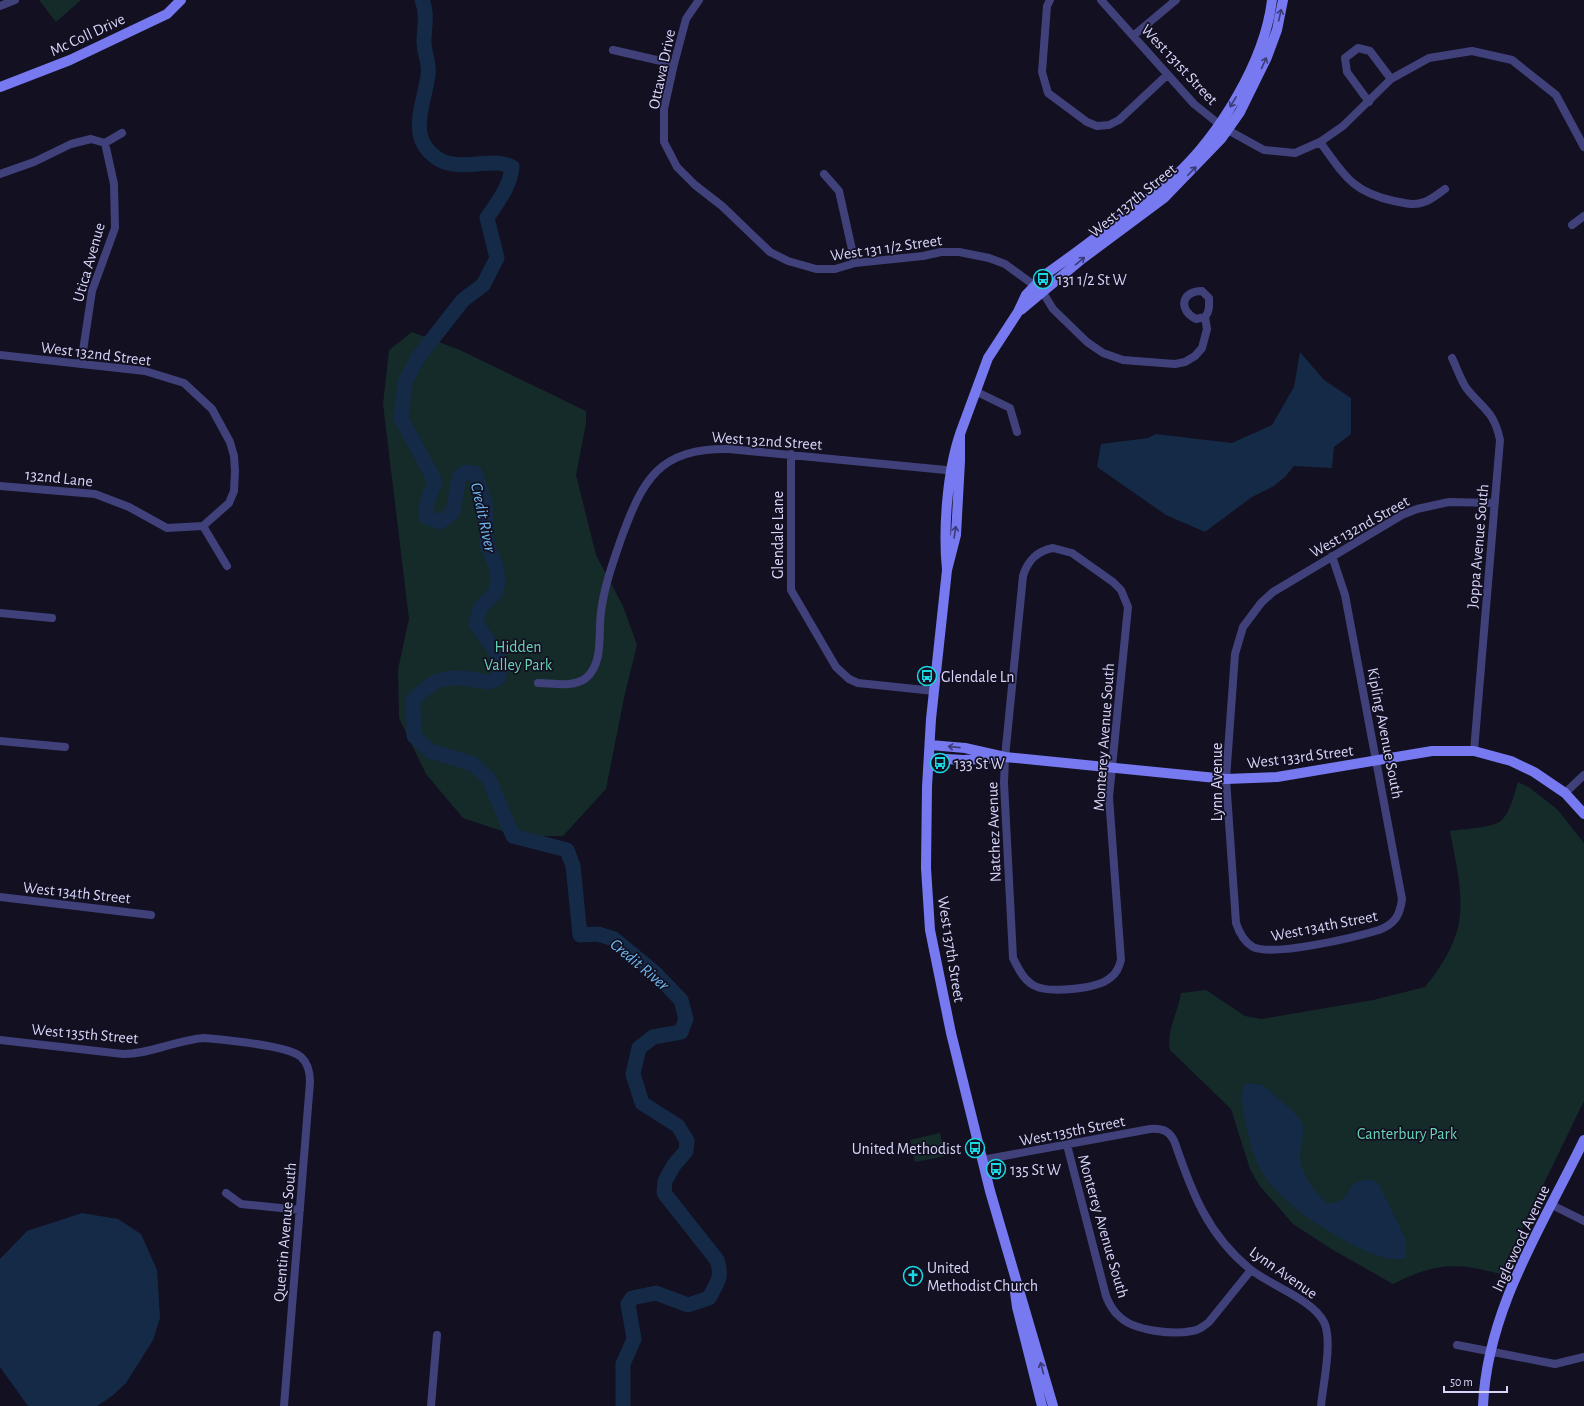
<svg xmlns="http://www.w3.org/2000/svg" width="1584" height="1406" font-family="'Alegreya Sans',sans-serif">
  <style>
    .green { fill: #142b29 }
    .water { fill: #152a46 }
    .lines { fill: none; stroke-linecap: round; stroke-linejoin: round }
    .river { stroke: #152a46; stroke-width: 15 }
    .street { stroke: #40417b; stroke-width: 8 }
    .secondary { stroke: #7779f0; stroke-width: 10 }
    .oneway { stroke: #3a3a74 }
    .labels { text-anchor: middle; stroke-width: 3.5; stroke-linejoin: round; paint-order: stroke }
    .street-label { font-size: 16px; fill: #d8d5fa; stroke: #121021 }
    .poi-label { font-size: 16px; fill: #d8d5fa; stroke: #121021; text-anchor: start }
    .park-label { font-size: 16px; fill: #69d2b4; stroke: #121021 }
    .water-label { font-size: 17px; font-style: italic; fill: #6eb9ef; stroke: #121021 }
  </style>
  <rect width="100%" height="100%" fill="#121021"/>
  <path class="green" d="M 39,0 L 81,0 L 56,22 Z
    M 412,332 L 460,350 L 586,411 L 586,424 L 576,475 L 596,555 L 623,606 L 637,645 L 624,698 L 606,789 L 563,836 L 517,836 L 463,818 L 426,774 L 399,718 L 398,669 L 409,619 L 383,404 L 389,350 Z
    M 1518,782 L 1530,788 L 1557,809 L 1584,843 L 1584,1101 L 1500,1274 C 1455,1262 1435,1263 1393,1284 L 1333,1250 L 1293,1224 L 1259,1185 L 1250,1169 L 1231,1109 L 1170,1050 C 1166,1030 1178,1013 1181,993 L 1206,990 L 1245,1016 L 1261,1019 L 1373,1000 L 1425,987 C 1440,969 1455,945 1459,922 C 1464,893 1455,859 1450,831 C 1461,829 1495,828 1502,820 C 1511,810 1514,794 1518,782 Z
    M 940,1133 L 945,1156 L 915,1162 L 910,1140 Z"/>
  <path class="water" d="M 1300,352 L 1324,380 L 1351,398 L 1351,434 L 1334,447 L 1332,468 L 1294,466 L 1285,477 L 1274,486 L 1252,497 L 1205,532 L 1166,515 L 1097,467 L 1101,444 L 1148,438 L 1156,434 L 1232,443 L 1272,425 L 1294,387 Z
    M 1245,1084 C 1250,1084 1256,1083 1261,1085 C 1267,1088 1300,1116 1302,1122 C 1305,1134 1301,1144 1300,1155 C 1300,1172 1315,1193 1327,1203 C 1331,1203 1336,1203 1339,1201 C 1353,1195 1345,1183 1364,1180 C 1371,1180 1373,1180 1379,1184 L 1406,1240 L 1406,1257 C 1385,1269 1322,1228 1304,1215 C 1294,1208 1272,1187 1265,1177 C 1253,1160 1248,1136 1244,1116 C 1243,1105 1239,1094 1245,1084 Z
    M 82,1213 L 118,1219 L 141,1234 L 157,1270 L 160,1318 L 153,1340 L 126,1383 L 112,1396 L 97,1406 L 28,1406 L 0,1367 L 0,1259 L 27,1231 Z"/>
  <g class="lines">
    <path class="river" d="M 422,0 C 428,14 424,28 424,42 C 424,53 430,64 428,75 C 424,106 405,139 440,160 C 456,169 481,162 497,163 C 502,163 507,165 512,167 C 510,187 498,201 487,218 L 497,258 L 483,285 L 463,300 L 419,356 L 405,382 L 401,418 L 435,481 L 426,505 L 426,517 L 440,522 L 453,512 L 459,477 L 466,472 L 475,473 L 485,503 L 487,545 L 496,566 L 498,582 L 495,593 L 480,608 L 476,624 L 493,647 L 501,665 L 498,678 C 487,685 483,681 471,679 C 443,675 432,681 413,700 L 414,736 L 430,751 L 473,764 L 489,779 L 513,836 L 567,850 L 573,866 L 580,935 L 598,934 L 614,939 L 654,972 L 681,1000 L 686,1019 L 681,1032 L 653,1037 L 639,1048 L 633,1074 L 642,1103 L 678,1126 L 687,1141 L 686,1151 L 674,1165 L 665,1181 L 664,1193 L 717,1260 C 723,1277 717,1283 709,1298 L 688,1305 L 656,1293 L 632,1298 L 628,1304 L 634,1339 L 623,1364 L 623,1406"/>
    <path class="street" d="M 699,0 L 686,19 L 674,64 L 664,109 L 664,142 L 677,167 L 695,185 L 722,206 L 770,252 L 788,261 L 816,269 L 835,269 L 855,263 L 923,256 L 941,252 L 959,252 L 989,258 L 1005,264 L 1042,291 L 1053,309 L 1087,342 L 1103,353 L 1123,360 L 1175,364 L 1185,362 L 1195,356 L 1202,348 L 1207,329 L 1205,317 C 1210,311 1209,306 1209,298 L 1202,291 C 1181,291 1178,310 1196,319 L 1205,317
      M 1050,0 L 1047,6 L 1042,72 L 1048,93 L 1087,122 L 1097,126 L 1109,125 L 1119,120 L 1167,75
      M 1101,0 L 1194,104 L 1224,128 L 1264,150 L 1295,153 L 1320,142 L 1343,126 L 1391,79 L 1429,58 L 1472,51 L 1512,60 L 1556,95 L 1584,147
      M 0,6 L 15,0
      M 1133,36 L 1176,0
      M 613,50 L 674,64
      M 1369,102 L 1347,72 L 1345,58 L 1358,48 L 1370,51 L 1391,79
      M 1320,142 C 1344,175 1352,192 1394,201 C 1404,203 1414,206 1424,202 C 1431,200 1439,193 1445,189
      M 0,174 L 34,162 L 71,144 L 91,139 L 105,143 L 122,133
      M 824,174 L 839,191 L 855,263
      M 1572,225 L 1584,216
      M 0,355 L 145,371 L 184,383 L 212,409 L 230,442 L 234,456 L 235,471 L 234,491 L 229,503 L 203,526 L 167,528 L 129,507 L 95,494 L 0,486
      M 1452,358 C 1457,368 1461,381 1467,389 C 1483,409 1494,411 1500,440 L 1474,751
      M 81,364 L 92,291 L 115,228 L 114,184 L 105,143
      M 975,391 L 1010,408 L 1017,432
      M 791,454 L 791,590 L 836,667 L 849,679 L 858,683 L 934,691
      M 203,526 L 227,566
      M 1053,548 L 1072,553 L 1113,582 L 1121,590 L 1128,607 L 1109,797 L 1121,960 C 1119,967 1117,973 1110,978 C 1097,989 1047,994 1033,985 C 1023,979 1018,968 1013,958 L 1004,783 L 1005,757 L 1023,576 C 1028,560 1037,551 1053,548 Z
      M 1332,556 L 1345,595 L 1402,899 C 1400,915 1395,924 1379,930 C 1356,937 1273,957 1253,947 C 1244,942 1239,932 1236,923 L 1226,779 L 1235,654 L 1243,627 L 1261,603 L 1273,592 L 1402,515 L 1417,509 L 1449,502 L 1495,503
      M 0,613 L 52,618
      M 538,683 C 553,683 573,688 586,678 C 604,663 598,633 601,612 C 604,587 613,562 621,539 C 643,479 659,448 729,449 L 956,471
      M 0,741 L 65,747
      M 1565,793 L 1584,775
      M 0,897 L 151,915
      M 0,1040 L 123,1054 C 151,1054 176,1040 204,1038 C 224,1040 287,1045 301,1057 C 308,1063 310,1072 310,1082 L 284,1406
      M 1067,1145 L 1106,1296 C 1109,1304 1114,1312 1120,1317 C 1134,1331 1174,1335 1192,1331 C 1199,1330 1203,1327 1209,1322 L 1251,1270
      M 982,1160 L 1150,1129 C 1163,1128 1170,1131 1175,1143 C 1192,1193 1208,1235 1250,1269 C 1271,1286 1312,1299 1324,1322 C 1333,1341 1323,1384 1321,1406
      M 226,1193 L 241,1204 L 300,1210
      M 1552,1205 L 1584,1221
      M 1457,1345 L 1555,1364 L 1584,1357
      M 431,1406 L 437,1335"/>
    <path class="secondary" d="M 0,87 L 70,60 L 167,14 L 181,0
      M 1021,310 L 1082,259 L 1164,198 L 1221,139 L 1240,112 L 1267,57 L 1277,30 L 1283,0
      M 960,434 L 988,358 L 1018,312 L 1026,295 L 1046,274 C 1069,258 1092,240 1114,224 C 1134,209 1156,194 1174,177 C 1219,136 1265,61 1272,0
      M 947,570 C 943,531 947,472 960,434 L 960,461 L 956,535 L 947,570 L 931,719 L 927,787 L 926,868 L 930,930 L 951,1033 L 990,1191 L 1053,1406
      M 930,745 L 965,748 L 1005,757 L 1226,779 L 1277,777 L 1432,751 L 1474,751 L 1511,761 L 1534,772 L 1565,793 L 1584,814
      M 929,758 L 964,760 L 994,758
      M 1015,1292 L 1017,1307 L 1042,1406
      M 1483,1406 C 1487,1309 1543,1225 1584,1140"/>
  </g>
  <defs><path id="oneway-shaft" d="M-6 0H5M1.5-3L5.5 0L1.5 3" fill="none" stroke-width="1.6" stroke-linecap="round" stroke-linejoin="round"/></defs>
  <g class="oneway">
    <use href="#oneway-shaft" transform="translate(1280 15) rotate(-77)"/>
    <use href="#oneway-shaft" transform="translate(1264 63) rotate(-66)"/>
    <use href="#oneway-shaft" transform="translate(1233 102) rotate(121)"/>
    <use href="#oneway-shaft" transform="translate(1192 171) rotate(-46)"/>
    <use href="#oneway-shaft" transform="translate(1080 261) rotate(-39)"/>
    <use href="#oneway-shaft" transform="translate(955 532) rotate(-81)"/>
    <use href="#oneway-shaft" transform="translate(954 747) rotate(-174)"/>
    <use href="#oneway-shaft" transform="translate(1042 1368) rotate(-105)"/>
  </g>
  <defs>
    <g id="bus-ring" transform="scale(1)"><circle r="9.5" fill="#121021" stroke="#19d7e3" stroke-width="1.5"/><path d="M-5-6H5V4H4V6H2V4H-2V6H-4V4H-5ZM-3.5-4V0h7V-4ZM-3.5 1.2v1.5H-2V1.2ZM2 1.2v1.5H3.5V1.2Z" fill="#19d7e3"/></g>
    <g id="church-ring" transform="scale(1)"><circle r="9.5" fill="#121021" stroke="#19d7e3" stroke-width="1.5"/><path d="M-1.2-6h2.4v3.5h3.3v2.4h-3.3V6h-2.4V-.1h-3.3v-2.4h3.3Z" fill="#19d7e3"/></g>
  </defs>
  <g fill-rule="evenodd">
    <use href="#bus-ring" x="1043" y="279"/>
    <use href="#bus-ring" x="927" y="676"/>
    <use href="#bus-ring" x="940" y="763"/>
    <use href="#bus-ring" x="975" y="1148"/>
    <use href="#bus-ring" x="996" y="1169"/>
    <use href="#church-ring" x="913" y="1276"/>
  </g>
  <g class="labels">
    <g class="street-label">
      <text transform="translate(87 34) rotate(-25)" y="6">Mc Coll Drive</text>
      <text transform="translate(1180 64) rotate(47)" y="6">West 131st Street</text>
      <text transform="translate(661 69) rotate(-78)" y="6">Ottawa Drive</text>
      <text transform="translate(1132 200) rotate(-39)" y="6">West 137th Street</text>
      <text transform="translate(886 247) rotate(-8)" y="6">West 131 1/2 Street</text>
      <text transform="translate(88 262) rotate(-74)" y="6">Utica Avenue</text>
      <text transform="translate(96 353) rotate(7)" y="6">West 132nd Street</text>
      <text transform="translate(767 440) rotate(4)" y="6">West 132nd Street</text>
      <text transform="translate(59 477) rotate(6)" y="6">132nd Lane</text>
      <text transform="translate(1359 526) rotate(-29)" y="6">West 132nd Street</text>
      <text transform="translate(777 535) rotate(-90)" y="6">Glendale Lane</text>
      <text transform="translate(1477 546) rotate(-85)" y="6">Joppa Avenue South</text>
      <text transform="translate(1386 733) rotate(79)" y="6">Kipling Avenue South</text>
      <text transform="translate(1103 737) rotate(-86)" y="6">Monterey Avenue South</text>
      <text transform="translate(1300 756) rotate(-7)" y="6">West 133rd Street</text>
      <text transform="translate(1216 782) rotate(-90)" y="6">Lynn Avenue</text>
      <text transform="translate(993 832) rotate(-92)" y="6">Natchez Avenue</text>
      <text transform="translate(77 892) rotate(6)" y="6">West 134th Street</text>
      <text transform="translate(1324 925) rotate(-11)" y="6">West 134th Street</text>
      <text transform="translate(952 949) rotate(81)" y="6">West 137th Street</text>
      <text transform="translate(85 1033) rotate(5)" y="6">West 135th Street</text>
      <text transform="translate(1072 1130) rotate(-11)" y="6">West 135th Street</text>
      <text transform="translate(1104 1226) rotate(74)" y="6">Monterey Avenue South</text>
      <text transform="translate(284 1232) rotate(-85)" y="6">Quentin Avenue South</text>
      <text transform="translate(1520 1238) rotate(-65)" y="6">Inglewood Avenue</text>
      <text transform="translate(1284 1272) rotate(35)" y="6">Lynn Avenue</text>
    </g>
    <g class="poi-label">
      <text x="1057" y="285">131 1/2 St W</text>
      <text x="941" y="682">Glendale Ln</text>
      <text x="954" y="769">133 St W</text>
      <text x="961" y="1154" text-anchor="end">United Methodist</text>
      <text x="1010" y="1175">135 St W</text>
      <text x="927" y="1273">United<tspan x="927" dy="18">Methodist Church</tspan></text>
    </g>
    <g class="park-label">
      <text x="518" y="652">Hidden<tspan x="518" dy="18">Valley Park</tspan></text>
      <text x="1407" y="1139">Canterbury Park</text>
    </g>
    <g class="water-label">
      <text transform="translate(484 517) rotate(78)" y="6">Credit River</text>
      <text transform="translate(640 964) rotate(40)" y="6">Credit River</text>
    </g>
  </g>
  <path d="M1444 1386v6h63v-6" fill="none" stroke="#d8d5fa" stroke-width="2"/>
  <text x="1450" y="1386" font-size="12" fill="#d8d5fa" stroke="#121021" stroke-width="3" paint-order="stroke">50 m</text>
</svg>
